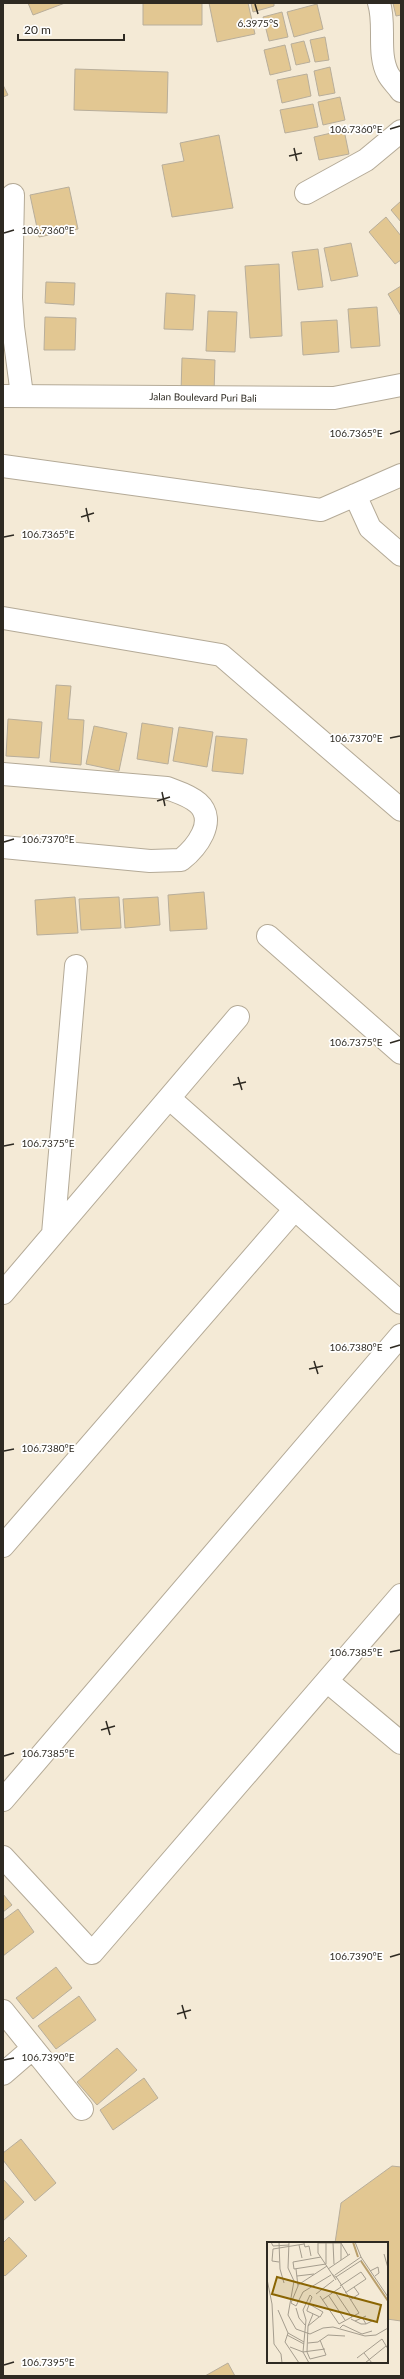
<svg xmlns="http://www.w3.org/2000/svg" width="404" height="2379" font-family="Lato,sans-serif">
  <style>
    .building { fill: #e2c792; stroke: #b8ae9b }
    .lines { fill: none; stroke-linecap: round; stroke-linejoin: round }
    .minor-casing { stroke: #b4aa97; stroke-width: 24 }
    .minor { stroke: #fff; stroke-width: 22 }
    .ticks { fill: none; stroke: #2e2a22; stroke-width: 1.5 }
    .labels { text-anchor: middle; stroke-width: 3.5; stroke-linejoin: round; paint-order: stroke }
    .street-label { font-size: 10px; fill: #2e2a22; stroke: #fff }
    .inset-river { fill: none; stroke: #b99f6c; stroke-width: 2 }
    .inset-road { fill: none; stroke: #a59d8e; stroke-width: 1 }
    .view { fill: #8a6503; fill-opacity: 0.15; stroke: #8a6503; stroke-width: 2 }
    .inset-edge { fill: none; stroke: #2e2a22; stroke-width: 2 }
    .ticks-label { font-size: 10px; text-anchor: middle; fill: #2e2a22; stroke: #fff; stroke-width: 3.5; stroke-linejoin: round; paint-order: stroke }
  </style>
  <rect width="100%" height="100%" fill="#f4ead6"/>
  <path class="building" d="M 28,3 L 65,3 L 33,15 Z
    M 143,3 L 202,3 L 202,25 L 143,25 Z
    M 209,3 L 248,3 L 255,34 L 217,42 Z
    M 251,3 L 274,3 L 274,6 L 253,12 Z
    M 393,3 L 401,3 L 401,15 L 396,16 Z
    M 317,4 L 323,29 L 294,37 L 287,12 Z
    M 282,12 L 288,37 L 269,41 L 263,17 Z
    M 325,37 L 329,60 L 315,62 L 310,40 Z
    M 304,41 L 310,62 L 296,65 L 291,44 Z
    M 285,45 L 291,70 L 270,75 L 264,50 Z
    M 330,67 L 335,93 L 319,96 L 314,71 Z
    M 75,69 L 168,72 L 167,113 L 74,110 Z
    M 307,74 L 311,96 L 282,103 L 277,80 Z
    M 3,85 L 8,95 L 3,97 Z
    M 340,97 L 345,120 L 323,125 L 318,102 Z
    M 313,104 L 318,127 L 285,133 L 280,110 Z
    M 344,130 L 349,154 L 319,160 L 314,137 Z
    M 219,135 L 233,208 L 172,217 L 162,165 L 184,161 L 180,143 Z
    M 69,187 L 78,229 L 39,237 L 30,195 Z
    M 401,201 L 401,222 L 391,210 Z
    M 386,217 L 401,236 L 401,260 L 395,264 L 369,232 Z
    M 351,243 L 358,276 L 331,281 L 324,248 Z
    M 318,249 L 323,287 L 298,290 L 292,252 Z
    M 279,264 L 282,336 L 250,338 L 245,266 Z
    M 46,282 L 75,283 L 74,305 L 45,303 Z
    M 401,286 L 401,316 L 388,294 Z
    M 166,293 L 195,295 L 193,330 L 164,329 Z
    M 377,307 L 380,346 L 351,348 L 348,309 Z
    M 208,311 L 237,312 L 235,352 L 206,351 Z
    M 45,317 L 76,318 L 75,350 L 44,350 Z
    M 337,320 L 339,352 L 303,355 L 301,322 Z
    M 182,358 L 215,360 L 214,394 L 181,392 Z
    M 56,685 L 71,686 L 68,719 L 84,720 L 81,765 L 50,762 Z
    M 8,719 L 42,722 L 39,758 L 6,756 Z
    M 142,723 L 173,728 L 168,764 L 137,759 Z
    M 94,726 L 127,733 L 119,771 L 86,764 Z
    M 179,727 L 213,732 L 207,767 L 173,761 Z
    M 216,736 L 247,739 L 243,774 L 212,771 Z
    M 204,892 L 207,929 L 170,931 L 168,895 Z
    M 75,897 L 78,933 L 37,935 L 35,900 Z
    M 119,897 L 121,928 L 81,930 L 79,899 Z
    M 158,897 L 160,925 L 125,928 L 123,899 Z
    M 3,1894 L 12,1905 L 3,1912 Z
    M 18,1909 L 34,1932 L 3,1956 L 3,1920 Z
    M 56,1967 L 72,1988 L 33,2019 L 16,1998 Z
    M 79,1996 L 96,2020 L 56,2049 L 38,2026 Z
    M 117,2048 L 137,2070 L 97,2105 L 77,2082 Z
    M 144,2078 L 158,2098 L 113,2130 L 100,2110 Z
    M 21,2139 L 56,2183 L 35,2201 L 3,2160 L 3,2153 Z
    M 392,2166 L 401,2167 L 401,2321 L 387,2319 L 387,2243 L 335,2243 L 341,2203 Z
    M 3,2179 L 24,2202 L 3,2221 Z
    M 9,2237 L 27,2256 L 5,2276 L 3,2274 L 3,2243 Z
    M 228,2363 L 235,2376 L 205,2376 Z"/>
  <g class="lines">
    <g class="minor-casing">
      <path id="minor" d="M 379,3 C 386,25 377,53 388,74 C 391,80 397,85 401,91
        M 306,193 L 366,160 L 401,131
        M 13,195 L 11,298 L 13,327 L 22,395
        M 3,396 L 334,398 L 401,385
        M 3,466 L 321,510 L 401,475
        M 355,495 L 370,528 L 401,555
        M 3,618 L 221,655 L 401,810
        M 3,774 L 167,788 C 177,792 189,795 198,803 C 218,821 196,848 181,860 L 150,861 L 3,847
        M 268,936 L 401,1053
        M 169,1098 L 401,1303
        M 53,1234 L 76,966
        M 3,1293 L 238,1017
        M 3,1546 L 295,1209
        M 327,1681 L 401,1743
        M 3,1800 L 401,1335
        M 3,1857 L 92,1953 L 401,1595
        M 3,2011 L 82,2109
        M 3,2074 L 33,2048"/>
    </g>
    <use href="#minor" class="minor"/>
  </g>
  <path class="ticks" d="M 255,4 L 258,14M 390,129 L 400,126M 294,148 L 297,161M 289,156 L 302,153M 4,233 L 14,230M 390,434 L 400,431M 86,508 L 89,522M 81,517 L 94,513M 4,537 L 14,535M 390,738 L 400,736M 162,792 L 165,806M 157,801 L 170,797M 4,842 L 14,839M 390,1043 L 400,1040M 238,1077 L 242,1090M 233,1085 L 246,1082M 4,1146 L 14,1144M 390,1348 L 400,1345M 314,1361 L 318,1374M 309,1369 L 323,1366M 4,1451 L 14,1449M 390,1652 L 400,1650M 106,1721 L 110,1735M 101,1730 L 115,1726M 4,1756 L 14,1753M 390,1957 L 400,1954M 182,2005 L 186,2019M 177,2014 L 191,2010M 4,2060 L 14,2058M 4,2365 L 14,2362"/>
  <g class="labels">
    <g class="street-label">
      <text transform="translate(203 397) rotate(1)" y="4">Jalan Boulevard Puri Bali</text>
    </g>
  </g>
  <g transform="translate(267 2242)">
    <rect width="121" height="121" fill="#f4ead6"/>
    <path class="inset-river" d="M 86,0 L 91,15M 94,19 L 121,59"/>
    <path class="inset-road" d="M 4,0 L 6,4 L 22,3M 12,0 L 13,27 L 17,41M 22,0 L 21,26 L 27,39 L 21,73 L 29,87 L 43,92 L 56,86 L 66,85 L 98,94 L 109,93 L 121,86M 88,0 L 94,15 L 121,55M 37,1 L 38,5 L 42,4 L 44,14M 66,1 L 67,22M 74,1 L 74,18M 32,3 L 35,16M 117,12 L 121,26M 54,15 L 26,20 L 27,27 L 59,22 L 59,1M 12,20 L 5,19 L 6,7 L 37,2M 29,27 L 31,44 L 24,61 L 29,64 L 36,50 L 64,33M 61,27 L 83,12M 103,29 L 111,25 L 112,31 L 108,34M 65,32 L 51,11 L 51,1 L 74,1 L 81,13M 68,33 L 94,15M 30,34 L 47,32M 69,35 L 95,18M 0,37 L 5,62 L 7,102 L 14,112 L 15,121M 31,43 L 60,24M 73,44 L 94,30 L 99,37 L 78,51M 68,50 L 85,75M 49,52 L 67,38M 53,54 L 72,82 L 92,71 L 70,36 L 65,32 L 69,38M 62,54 L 78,78M 55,58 L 74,45M 83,58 L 92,52 L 87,45M 29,66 L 32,76 L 38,83M 11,68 L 21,91 L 37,100M 46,72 L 41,84 L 40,110 L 43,117 L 59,113 L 53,98M 95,75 L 99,82 L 105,79M 84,77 L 94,82 L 99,82M 88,79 L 99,74M 41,84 L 52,75M 73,86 L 76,83 L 95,92 L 105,89M 21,91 L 18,100 L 32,121M 20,93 L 37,102M 41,101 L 51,100 L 61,93 L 78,94M 23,105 L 36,110 L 58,107M 97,111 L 105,121M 90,116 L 115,97 L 121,107M 42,121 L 36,110 L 39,78 L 36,68 L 43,53 L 45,55 L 40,68 L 40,69 L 53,75 L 56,70 L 42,62M 98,121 L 119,104"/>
    <path class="view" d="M 10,35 L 114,63 L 110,80 L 5,52 Z"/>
    <rect width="121" height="121" class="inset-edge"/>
  </g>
  <g class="ticks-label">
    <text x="258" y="27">6.3975°S</text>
    <text x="356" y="133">106.7360°E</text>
    <text x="48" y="234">106.7360°E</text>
    <text x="356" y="437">106.7365°E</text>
    <text x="48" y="538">106.7365°E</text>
    <text x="356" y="742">106.7370°E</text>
    <text x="48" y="843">106.7370°E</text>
    <text x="356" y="1046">106.7375°E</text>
    <text x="48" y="1147">106.7375°E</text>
    <text x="356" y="1351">106.7380°E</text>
    <text x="48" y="1452">106.7380°E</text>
    <text x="356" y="1656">106.7385°E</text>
    <text x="48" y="1757">106.7385°E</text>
    <text x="356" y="1960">106.7390°E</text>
    <text x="48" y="2061">106.7390°E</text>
    <text x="48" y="2366">106.7395°E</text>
  </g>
  <rect width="404" height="2379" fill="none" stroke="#2e2a22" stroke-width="8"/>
  <path d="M18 34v6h106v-6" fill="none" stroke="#2e2a22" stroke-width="2"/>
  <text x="24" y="34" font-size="12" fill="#2e2a22" stroke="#ffffff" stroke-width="3" paint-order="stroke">20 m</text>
</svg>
